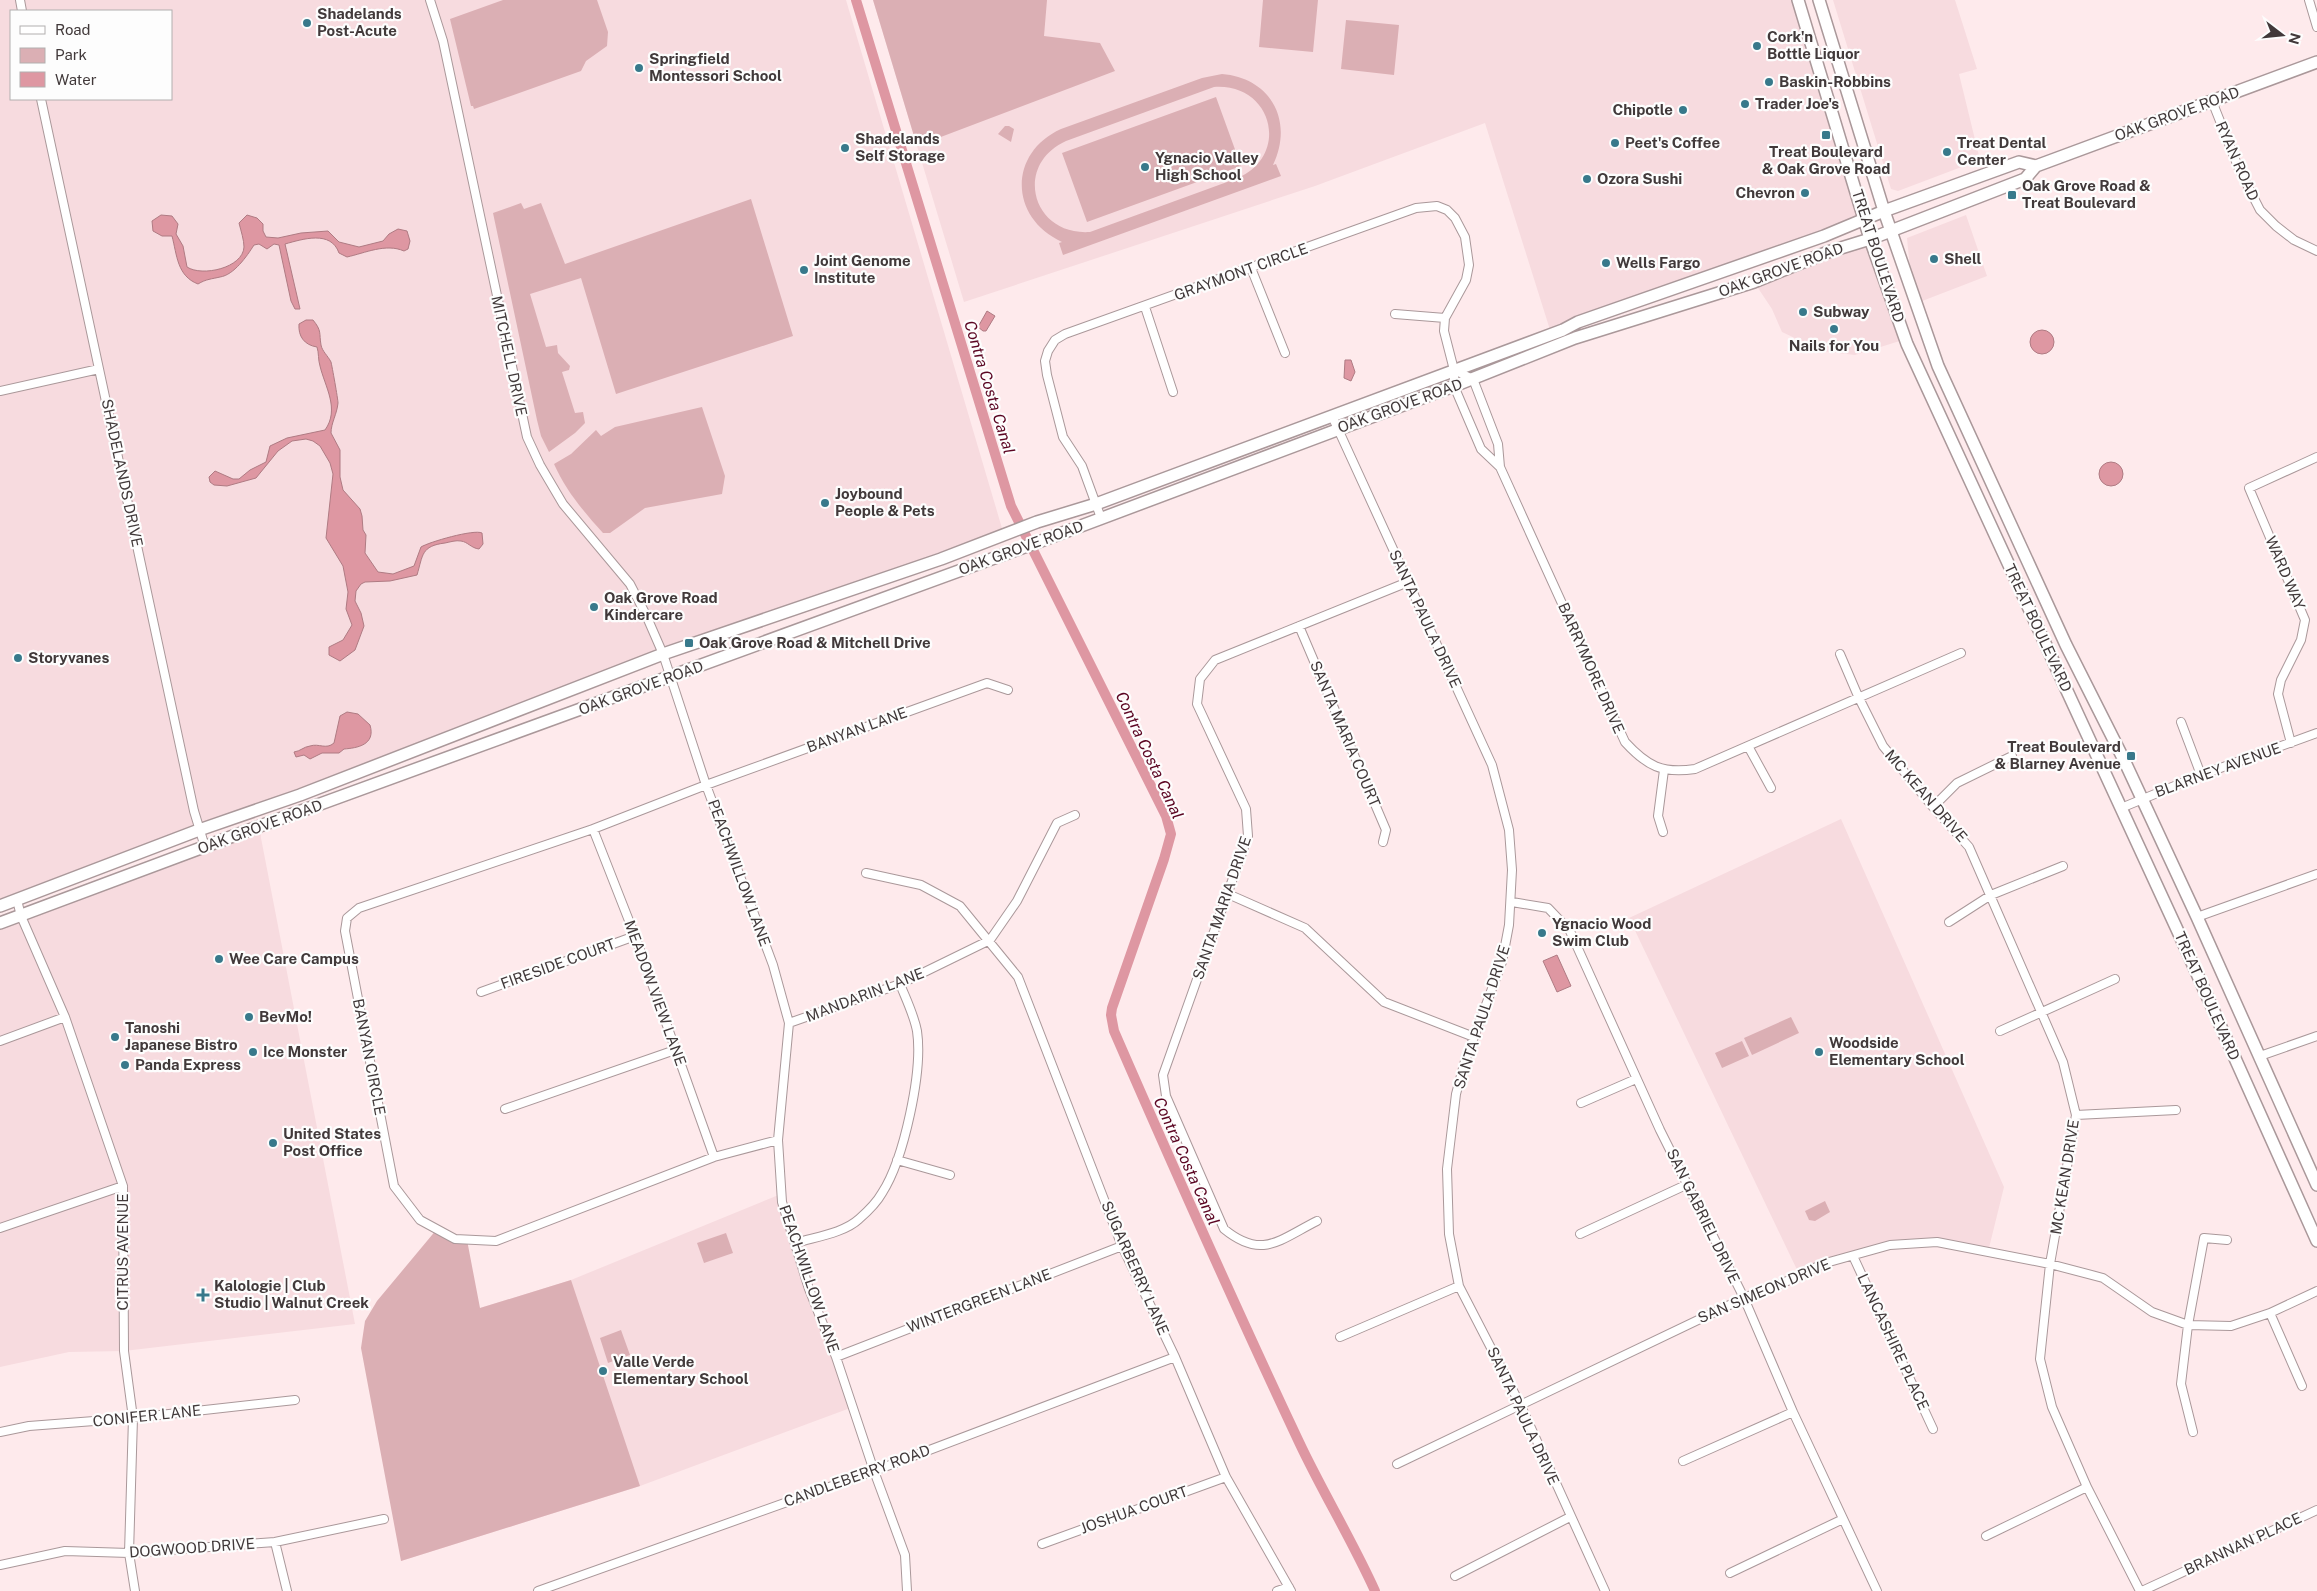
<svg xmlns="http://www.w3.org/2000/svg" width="2317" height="1591" font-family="'Public Sans',sans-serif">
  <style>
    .built { fill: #f7dbdf; fill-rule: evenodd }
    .green { fill: #dbafb4; fill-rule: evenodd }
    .water { fill: #de97a2; stroke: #af7b83 }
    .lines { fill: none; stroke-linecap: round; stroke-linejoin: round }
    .canal { stroke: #de97a2; stroke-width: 10 }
    .street-casing { stroke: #aa989a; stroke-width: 10 }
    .secondary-casing { stroke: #aa989a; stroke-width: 14 }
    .street { stroke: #fff; stroke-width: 8 }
    .secondary { stroke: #fff; stroke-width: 11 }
    .poi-dot { fill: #38798b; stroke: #fdfdfd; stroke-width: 2 }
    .labels { text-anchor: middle; stroke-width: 4.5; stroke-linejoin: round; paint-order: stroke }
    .poi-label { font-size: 15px; font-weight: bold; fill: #41393a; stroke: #fdfdfd; text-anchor: start }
    .street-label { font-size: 15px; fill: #41393a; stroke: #fdfdfd }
    .water-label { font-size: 16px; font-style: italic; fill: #5b0522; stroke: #fdfdfd }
  </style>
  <rect width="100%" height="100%" fill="#feeaec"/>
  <path class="built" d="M 0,0 L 846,0 L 1004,535 L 663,654 L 0,906 ZM 11,11 L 171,11 L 171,99 L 11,99 Z
    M 873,0 L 1798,0 L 1865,220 L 1551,333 L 1485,123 L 1315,186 L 964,302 Z
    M 1833,0 L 1955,0 L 1977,69 L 1959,74 L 1980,160 L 1898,191 L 1891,189 Z
    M 1966,215 L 1987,276 L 1917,303 L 1912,289 L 1907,238 Z
    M 1870,239 L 1906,339 L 1855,355 L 1822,351 L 1782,332 L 1772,309 L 1754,282 Z
    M 1841,819 L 2004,1187 L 1988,1252 L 1937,1242 L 1890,1245 L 1853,1256 L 1800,1276 L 1629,918 Z
    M 260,826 L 261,838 L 355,1324 L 124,1351 L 69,1352 L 0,1367 L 0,923 Z
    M 781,1194 L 782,1202 L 853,1407 L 640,1486 L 401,1561 L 480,1308 L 571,1280 Z"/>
  <path class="green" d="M 503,0 L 597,0 L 608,32 L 607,46 L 586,61 L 581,71 L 474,109 L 473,106 L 471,106 L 450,19 Z
    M 873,0 L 1047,0 L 1044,36 L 1100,43 L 1115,71 L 917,146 Z
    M 1263,0 L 1318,0 L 1313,52 L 1259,47 Z
    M 1346,20 L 1399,25 L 1394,75 L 1341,69 Z
    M 1222,74 C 1271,78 1294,121 1273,165 L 1276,164 L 1281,176 L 1063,255 L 1059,243 L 1062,242 C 1009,218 1008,153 1061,129 L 1202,78 ZM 1214,87 C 1272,83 1291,154 1238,178 L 1090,232 C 1032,236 1013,165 1066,141 Z
    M 1216,97 L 1241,166 L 1087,222 L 1062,153 Z
    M 1005,126 L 1009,126 L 1014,129 L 1011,142 L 998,134 Z
    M 751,199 L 793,336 L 616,394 L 581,278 L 530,294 L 546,347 L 557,345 L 558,353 L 570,366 L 569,370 L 562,372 L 575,413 L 583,412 L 585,423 L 575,433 L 549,452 L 541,436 L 537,420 L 493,213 L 521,203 L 524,209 L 541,203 L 565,264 Z
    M 702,407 L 725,476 L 722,494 L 645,508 L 610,533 L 603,533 C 584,512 566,491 554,464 L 571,454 L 596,430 L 601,436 L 615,427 Z
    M 1791,1017 L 1799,1033 L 1752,1055 L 1744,1038 Z
    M 1742,1041 L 1749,1056 L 1722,1068 L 1715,1053 Z
    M 1825,1201 L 1830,1212 L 1815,1221 L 1809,1220 L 1805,1211 Z
    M 437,1229 L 467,1240 L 480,1308 L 571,1280 L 640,1486 L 401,1561 L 361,1348 L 365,1321 L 377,1301 Z
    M 726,1233 L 733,1253 L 704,1263 L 697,1243 Z
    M 621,1330 L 630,1355 L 608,1363 L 600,1338 Z"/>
  <path class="water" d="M 161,215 L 172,216 L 178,224 L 176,234 L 183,246 L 187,267 C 202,277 243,268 244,247 C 244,240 241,231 239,223 L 247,215 L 257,218 L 263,224 L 263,231 L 266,237 L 278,238 L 301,233 L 328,231 L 339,242 L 359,247 L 383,241 L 389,234 L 398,229 L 407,231 L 410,241 L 408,249 L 404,251 C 386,243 365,253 347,257 L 339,253 C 331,230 303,239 285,244 L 300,309 L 295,309 L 291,301 L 279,245 L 274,244 L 267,249 L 259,244 L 254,245 C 247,256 234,275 220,277 C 212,279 206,279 198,284 C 177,276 177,255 172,236 L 162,236 L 153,231 L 152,221 Z
    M 987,311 L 995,316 L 986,331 L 983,331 L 978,327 Z
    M 306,320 L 313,320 C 322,331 319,333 321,345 C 322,351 328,356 331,362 C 332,366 338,399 338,403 C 337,414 331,423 331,433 L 340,450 L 340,477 L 343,490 L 360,509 L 362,516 L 363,530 L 366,535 L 365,553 L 378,572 L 393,574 L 414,566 L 421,547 C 429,542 474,529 482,533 L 483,544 L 479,549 C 471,548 468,542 461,541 C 456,540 450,542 445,543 C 421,546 423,555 417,575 L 390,581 L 365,582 L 361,584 L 356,591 L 355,601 L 361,613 L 364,626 L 355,650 L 340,661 L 329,655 L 329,647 L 343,640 L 352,625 L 346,609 L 348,592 L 343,566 L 326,538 L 333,474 L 330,463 L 320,446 L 313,441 L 306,439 L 292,441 L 278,451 L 256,478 L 227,486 L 214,485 L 210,482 L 209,477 L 215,471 L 233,479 L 239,479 L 250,470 L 266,462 L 270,446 L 287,438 L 325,430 C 340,409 325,387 320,366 C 318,360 319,353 317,347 C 304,345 298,336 299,324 Z
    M2030 342a12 12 0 1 1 24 0a12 12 0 1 1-24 0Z
    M 1345,360 L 1351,360 L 1355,372 L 1351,381 L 1344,378 Z
    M2099 474a12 12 0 1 1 24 0a12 12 0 1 1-24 0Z
    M 347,712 L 358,714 L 370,725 C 376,745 357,748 344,749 L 339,753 L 322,753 L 310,759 L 304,755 L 296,757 L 294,752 C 301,751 303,747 310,746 C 319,743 326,750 334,743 L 340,716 Z
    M 1557,955 L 1571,986 L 1557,992 L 1543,961 Z"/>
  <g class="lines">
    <path class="canal" d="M 856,0 L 1011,506 L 1166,816 L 1171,834 L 1164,859 L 1112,1008 L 1111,1015 L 1114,1031 C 1174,1169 1235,1306 1299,1442 C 1323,1493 1352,1540 1375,1591"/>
    <g class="street-casing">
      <path id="street" d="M 20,0 L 22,11
        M 430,0 L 443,41 L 527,437 L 540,465 L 563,504 L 630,584 L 646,615 L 663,654 L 706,785 L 773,965 L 789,1023 L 778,1140 L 782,1202 L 809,1289 L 836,1357 L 874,1471 L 905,1555 L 907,1591
        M 2309,0 L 2317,27
        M 41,99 L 194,811 L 205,847
        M 2212,101 L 2239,169 L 2260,210 L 2276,226 L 2294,240 L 2317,251
        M 1251,268 L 1285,353
        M 1145,307 L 1173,392
        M 1395,314 L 1445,318
        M 0,391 L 99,369
        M 1332,416 L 1492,765 L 1509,830 L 1512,870 L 1509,925 L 1502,962 L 1465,1061 L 1456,1094 L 1447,1169 L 1449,1234 L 1459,1286 L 1521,1406 L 1605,1591
        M 1500,467 L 1625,742 C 1647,766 1662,774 1695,769 L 1961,653
        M 1101,518 L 1082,466 L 1063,437 L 1047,375 L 1045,361 L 1048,351 L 1055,340 L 1065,334 L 1416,208 L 1437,206 L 1447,210 L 1455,218 L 1465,237 L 1469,265 L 1466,280 L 1445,318 L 1444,331 L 1454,370 L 1454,386 L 1481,449 L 1500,467 L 1498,444 L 1473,379 L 1454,370
        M 1299,626 L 1386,830 L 1383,842
        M 1840,654 L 1858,696 L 1883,746 L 1933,807 L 1969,847 L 2063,1062 L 2076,1115 L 2050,1264 L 2040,1359 L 2052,1407 L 2087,1487 L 2140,1591
        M 2181,722 L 2201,775
        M 2291,743 L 2278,694 L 2281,680 L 2301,640 L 2305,620 L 2249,488 L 2317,457
        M 1748,746 L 1771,788
        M 1933,807 L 1957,783 L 2012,756
        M 2121,808 L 2201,775 L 2317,733
        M 593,829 L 635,936 L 714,1157
        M 1663,832 L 1658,816 L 1664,770
        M 866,873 L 921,885 L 960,906 L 1018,977 L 1122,1246 L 1175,1357 L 1226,1477 L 1291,1591
        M 1228,894 L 1305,928 L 1384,1002 L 1474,1037
        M 17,900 L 21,916 L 65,1017 L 123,1186 L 124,1351 L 133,1418 L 129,1553 L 135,1591
        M 1512,902 L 1548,908 L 1570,931 L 1660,1130 L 1744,1298 L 1793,1412 L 1877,1591
        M 2197,917 L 2317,874
        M 1949,922 L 1991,895 L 2063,866
        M 481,992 L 635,936
        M 789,1023 L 900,984 L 990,940 L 1017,901 L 1057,823 L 1075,815
        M 2000,1031 L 2115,979
        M 0,1041 L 65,1017
        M 2260,1056 L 2317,1036
        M 1581,1103 L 1636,1079
        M 505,1109 L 675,1050
        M 2076,1115 L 2176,1110
        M 778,1140 L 714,1157 L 496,1241 L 455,1239 L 420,1220 L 394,1186 L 345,931 L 347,918 L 359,908 L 593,829 L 706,785 L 987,683 L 1008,690
        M 897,1160 L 950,1175
        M 1317,1221 C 1279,1240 1262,1260 1224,1229 L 1166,1096 L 1163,1075 L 1248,836 L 1246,809 L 1197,704 L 1200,679 L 1215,660 L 1408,582
        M 0,1228 L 123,1186
        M 1580,1234 L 1688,1184
        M 796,1243 C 815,1237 844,1233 859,1219 C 867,1212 877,1202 882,1193 C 904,1159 923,1071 917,1031 C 914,1015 906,999 900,984
        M 1853,1256 L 1933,1429
        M 2270,1313 L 2302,1386
        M 1340,1337 L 1459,1286
        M 836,1357 L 1122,1246
        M 0,1432 L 29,1426 L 133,1418 L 295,1400
        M 2193,1432 L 2181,1384 L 2188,1325 L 2204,1238 L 2227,1240
        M 1683,1461 L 1793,1412
        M 1397,1464 L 1744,1298 L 1800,1276 L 1822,1264 L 1890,1245 L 1937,1242 L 2050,1264 L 2103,1278 L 2152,1312 L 2188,1325 L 2231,1326 L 2270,1313 L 2317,1291
        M 1986,1536 L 2087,1487
        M 275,1542 L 287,1591
        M 1042,1544 L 1226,1477
        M 0,1565 L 65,1551 L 129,1553 L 275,1542 L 384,1519
        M 1730,1573 L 1843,1519
        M 1455,1576 L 1570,1517
        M 538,1591 L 874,1471 L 1175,1357
        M 1277,1591 L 1289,1587
        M 2142,1591 L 2317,1510"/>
    </g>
    <g class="secondary-casing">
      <path id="secondary" d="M 1798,0 L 1870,239 L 1907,344 L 2181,938 L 2317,1241
        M 1819,0 L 1884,211 L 1938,366 L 2066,645 L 2124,760 L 2197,917 L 2317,1185
        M 0,906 L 199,830 L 300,795 L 663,654 L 941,559 L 1037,522 L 1096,504 L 1563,330 L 1578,322 L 1824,236 L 1884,211 L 2019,162 L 2036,166
        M 0,923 L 260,826 L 1041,541 L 1454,386 L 1575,338 L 1754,282 L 1828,252 L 1870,239 L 2025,179 L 2036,166 L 2317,62"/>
    </g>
    <use href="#street" class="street"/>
    <use href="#secondary" class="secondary"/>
  </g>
  <g class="poi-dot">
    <circle cx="307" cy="23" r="5"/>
    <circle cx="1757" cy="46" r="5"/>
    <circle cx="639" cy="68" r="5"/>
    <circle cx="1769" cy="82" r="5"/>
    <circle cx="1745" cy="104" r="5"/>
    <circle cx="1683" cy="110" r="5"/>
    <rect x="1821" y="130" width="10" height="10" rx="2.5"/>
    <circle cx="1615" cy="143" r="5"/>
    <circle cx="845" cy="148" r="5"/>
    <circle cx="1947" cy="152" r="5"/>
    <circle cx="1145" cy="167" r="5"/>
    <circle cx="1587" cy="179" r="5"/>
    <circle cx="1805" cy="193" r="5"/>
    <rect x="2007" y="190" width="10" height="10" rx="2.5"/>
    <circle cx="1934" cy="259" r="5"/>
    <circle cx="1606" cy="263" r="5"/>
    <circle cx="804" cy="270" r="5"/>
    <circle cx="1803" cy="312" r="5"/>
    <circle cx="1834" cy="329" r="5"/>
    <circle cx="825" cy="503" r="5"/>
    <circle cx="594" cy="607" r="5"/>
    <rect x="684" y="638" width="10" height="10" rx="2.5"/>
    <circle cx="18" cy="658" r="5"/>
    <rect x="2126" y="751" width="10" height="10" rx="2.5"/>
    <circle cx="1542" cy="933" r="5"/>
    <circle cx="219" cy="959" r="5"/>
    <circle cx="249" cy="1017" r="5"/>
    <circle cx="115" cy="1037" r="5"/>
    <circle cx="253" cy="1052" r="5"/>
    <circle cx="1819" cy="1052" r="5"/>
    <circle cx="125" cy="1065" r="5"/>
    <circle cx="273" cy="1143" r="5"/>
    <path d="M200.5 1287.5h5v5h5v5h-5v5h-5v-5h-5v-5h5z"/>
    <circle cx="603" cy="1371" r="5"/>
  </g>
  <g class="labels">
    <g class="poi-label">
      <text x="317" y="19">Shadelands<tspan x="317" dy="17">Post-Acute</tspan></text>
      <text x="1767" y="42">Cork'n<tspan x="1767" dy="17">Bottle Liquor</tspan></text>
      <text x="649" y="64">Springfield<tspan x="649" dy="17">Montessori School</tspan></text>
      <text x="1779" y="87">Baskin-Robbins</text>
      <text x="1755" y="109">Trader Joe's</text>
      <text x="1673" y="115" text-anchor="end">Chipotle</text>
      <text x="855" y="144">Shadelands<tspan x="855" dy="17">Self Storage</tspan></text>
      <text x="1625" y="148">Peet's Coffee</text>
      <text x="1957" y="148">Treat Dental<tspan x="1957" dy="17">Center</tspan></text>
      <text x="1826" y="157" text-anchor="middle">Treat Boulevard<tspan x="1826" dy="17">&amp; Oak Grove Road</tspan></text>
      <text x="1155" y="163">Ygnacio Valley<tspan x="1155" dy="17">High School</tspan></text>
      <text x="1597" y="184">Ozora Sushi</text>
      <text x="2022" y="191">Oak Grove Road &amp;<tspan x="2022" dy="17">Treat Boulevard</tspan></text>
      <text x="1795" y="198" text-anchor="end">Chevron</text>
      <text x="1944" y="264">Shell</text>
      <text x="814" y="266">Joint Genome<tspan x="814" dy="17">Institute</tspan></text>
      <text x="1616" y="268">Wells Fargo</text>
      <text x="1813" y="317">Subway</text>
      <text x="1834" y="351" text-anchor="middle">Nails for You</text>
      <text x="835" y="499">Joybound<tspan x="835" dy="17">People &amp; Pets</tspan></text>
      <text x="604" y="603">Oak Grove Road<tspan x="604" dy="17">Kindercare</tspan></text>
      <text x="699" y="648">Oak Grove Road &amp; Mitchell Drive</text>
      <text x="28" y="663">Storyvanes</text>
      <text x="2121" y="752" text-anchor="end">Treat Boulevard<tspan x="2121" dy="17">&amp; Blarney Avenue</tspan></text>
      <text x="1552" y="929">Ygnacio Wood<tspan x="1552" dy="17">Swim Club</tspan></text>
      <text x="229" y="964">Wee Care Campus</text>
      <text x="259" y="1022">BevMo!</text>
      <text x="125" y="1033">Tanoshi<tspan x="125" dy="17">Japanese Bistro</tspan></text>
      <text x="1829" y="1048">Woodside<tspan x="1829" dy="17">Elementary School</tspan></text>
      <text x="263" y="1057">Ice Monster</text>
      <text x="135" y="1070">Panda Express</text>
      <text x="283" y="1139">United States<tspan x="283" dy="17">Post Office</tspan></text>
      <text x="214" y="1291">Kalologie | Club<tspan x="214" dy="17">Studio | Walnut Creek</tspan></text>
      <text x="613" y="1367">Valle Verde<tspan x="613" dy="17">Elementary School</tspan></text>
    </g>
    <g class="street-label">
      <text transform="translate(2177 114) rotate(-20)" y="5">OAK GROVE ROAD</text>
      <text transform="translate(2237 161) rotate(66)" y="5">RYAN ROAD</text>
      <text transform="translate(1878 256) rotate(72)" y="5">TREAT BOULEVARD</text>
      <text transform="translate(1781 270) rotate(-20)" y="5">OAK GROVE ROAD</text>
      <text transform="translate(1241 272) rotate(-20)" y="5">GRAYMONT CIRCLE</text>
      <text transform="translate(509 356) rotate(78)" y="5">MITCHELL DRIVE</text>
      <text transform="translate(1400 406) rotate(-20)" y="5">OAK GROVE ROAD</text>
      <text transform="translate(122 473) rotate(78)" y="5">SHADELANDS DRIVE</text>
      <text transform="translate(1021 548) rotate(-20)" y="5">OAK GROVE ROAD</text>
      <text transform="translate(2285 573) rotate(67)" y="5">WARD WAY</text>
      <text transform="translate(1425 619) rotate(65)" y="5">SANTA PAULA DRIVE</text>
      <text transform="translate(2038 628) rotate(65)" y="5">TREAT BOULEVARD</text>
      <text transform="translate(1591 668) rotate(66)" y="5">BARRYMORE DRIVE</text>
      <text transform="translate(641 688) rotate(-20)" y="5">OAK GROVE ROAD</text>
      <text transform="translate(857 730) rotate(-20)" y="5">BANYAN LANE</text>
      <text transform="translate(1345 734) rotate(67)" y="5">SANTA MARIA COURT</text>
      <text transform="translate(2218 770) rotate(-20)" y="5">BLARNEY AVENUE</text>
      <text transform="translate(1926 796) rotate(49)" y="5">MC KEAN DRIVE</text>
      <text transform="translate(260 827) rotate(-20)" y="5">OAK GROVE ROAD</text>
      <text transform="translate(739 873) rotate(70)" y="5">PEACHWILLOW LANE</text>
      <text transform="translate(1222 908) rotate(-71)" y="5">SANTA MARIA DRIVE</text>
      <text transform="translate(558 964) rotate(-20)" y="5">FIRESIDE COURT</text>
      <text transform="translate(655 993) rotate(70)" y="5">MEADOW VIEW LANE</text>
      <text transform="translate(865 995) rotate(-21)" y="5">MANDARIN LANE</text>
      <text transform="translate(2207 996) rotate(66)" y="5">TREAT BOULEVARD</text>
      <text transform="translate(1482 1017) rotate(-72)" y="5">SANTA PAULA DRIVE</text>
      <text transform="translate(369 1057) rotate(79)" y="5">BANYAN CIRCLE</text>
      <text transform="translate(2065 1177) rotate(-81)" y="5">MC KEAN DRIVE</text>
      <text transform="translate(1703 1216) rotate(64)" y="5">SAN GABRIEL DRIVE</text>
      <text transform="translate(123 1252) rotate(-90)" y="5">CITRUS AVENUE</text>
      <text transform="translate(1135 1268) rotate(66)" y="5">SUGARBERRY LANE</text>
      <text transform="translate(809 1279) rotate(71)" y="5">PEACHWILLOW LANE</text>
      <text transform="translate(1764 1291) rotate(-23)" y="5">SAN SIMEON DRIVE</text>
      <text transform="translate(979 1301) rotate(-21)" y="5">WINTERGREEN LANE</text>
      <text transform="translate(1893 1342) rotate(65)" y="5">LANCASHIRE PLACE</text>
      <text transform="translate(147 1416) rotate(-6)" y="5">CONIFER LANE</text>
      <text transform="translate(1523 1416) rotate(65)" y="5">SANTA PAULA DRIVE</text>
      <text transform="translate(857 1476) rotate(-20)" y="5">CANDLEBERRY ROAD</text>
      <text transform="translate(1134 1510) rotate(-20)" y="5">JOSHUA COURT</text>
      <text transform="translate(2243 1544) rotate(-25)" y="5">BRANNAN PLACE</text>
      <text transform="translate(192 1548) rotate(-4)" y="5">DOGWOOD DRIVE</text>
    </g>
    <g class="water-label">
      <text transform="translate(990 387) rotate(73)" y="6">Contra Costa Canal</text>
      <text transform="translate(1150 755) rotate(65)" y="6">Contra Costa Canal</text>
      <text transform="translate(1187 1161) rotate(66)" y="6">Contra Costa Canal</text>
    </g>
  </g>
  <rect x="10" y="10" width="162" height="90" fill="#fdfdfd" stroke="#b2afaf"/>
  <rect x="20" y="26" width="25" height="8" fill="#ffffff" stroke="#b2afaf"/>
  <text x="55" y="35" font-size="15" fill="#41393a">Road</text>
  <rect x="20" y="48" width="25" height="15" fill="#dbafb4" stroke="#b2afaf"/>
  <text x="55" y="60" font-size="15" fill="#41393a">Park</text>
  <rect x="20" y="72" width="25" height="15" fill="#de97a2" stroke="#b2afaf"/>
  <text x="55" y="85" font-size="15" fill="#41393a">Water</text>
  <g transform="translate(2282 35) rotate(106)" stroke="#fdfdfd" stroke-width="4" paint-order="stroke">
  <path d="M0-4L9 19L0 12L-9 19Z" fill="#41393a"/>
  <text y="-8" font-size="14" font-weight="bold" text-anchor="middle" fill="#41393a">N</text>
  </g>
</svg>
